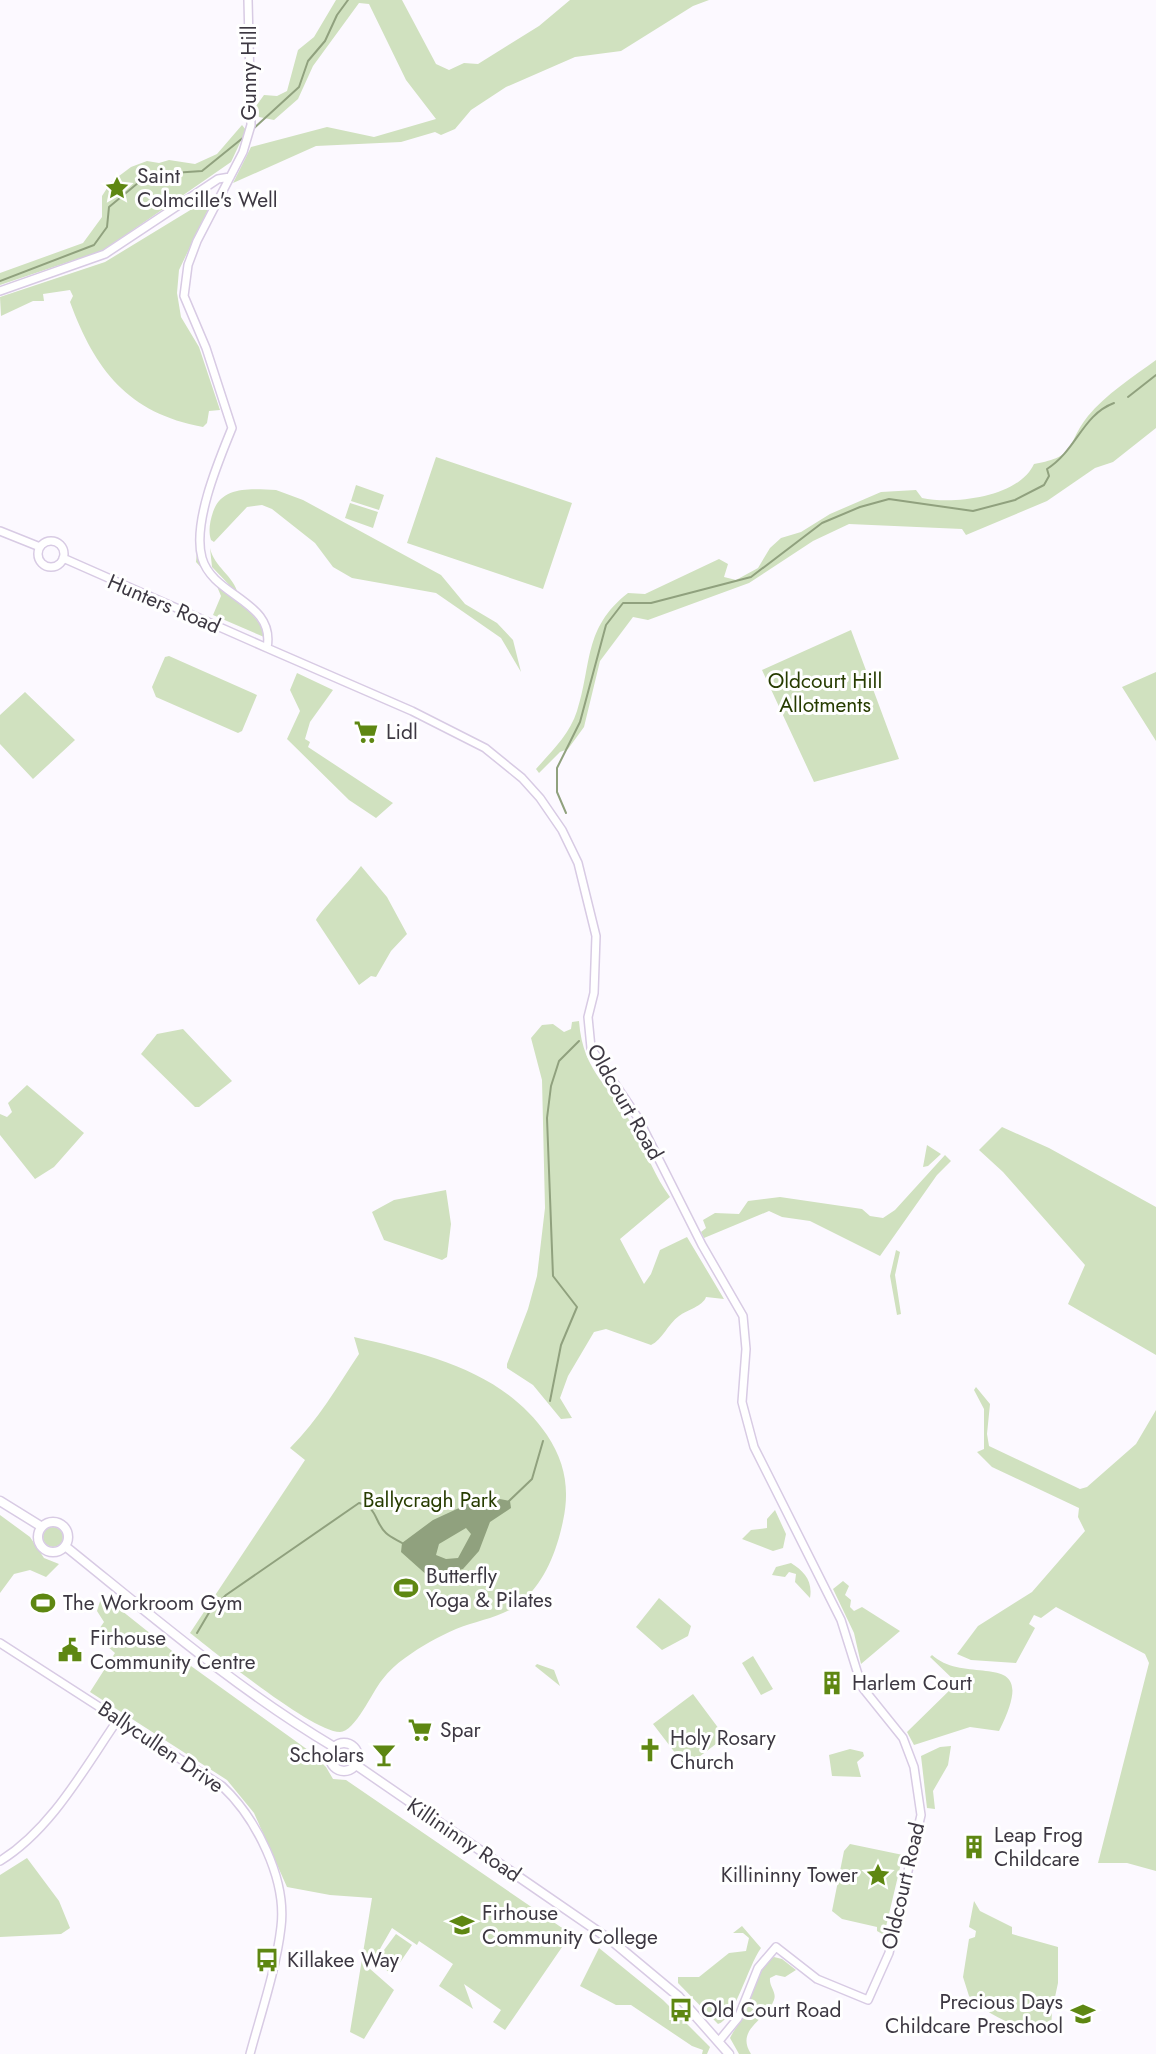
<svg xmlns="http://www.w3.org/2000/svg" width="1156" height="2054" font-family="Jost,sans-serif">
  <style>
    .green { fill: #d0e1bf }
    .water { fill: #90a17e; fill-rule: evenodd }
    .lines { fill: none; stroke-linecap: round; stroke-linejoin: round }
    .stream { stroke: #90a17e; stroke-width: 2 }
    .tertiary-casing { stroke: #d8cbe4; stroke-width: 10 }
    .secondary-casing { stroke: #d8cbe4; stroke-width: 11 }
    .tertiary { stroke: #fff; stroke-width: 7 }
    .secondary { stroke: #fff; stroke-width: 8 }
    .labels { text-anchor: middle; stroke-width: 6; stroke-linejoin: round; paint-order: stroke }
    .street-label { font-size: 21px; fill: #3d3842; stroke: #fff }
    .poi-label { font-size: 21px; fill: #3d3842; stroke: #fff; text-anchor: start }
    .park-label { font-size: 21px; fill: #273c01; stroke: #fff }
  </style>
  <rect width="100%" height="100%" fill="#fcf9ff"/>
  <path class="green" d="M 336,0 L 402,0 L 436,64 L 449,70 L 464,63 L 478,64 L 539,26 L 570,0 L 709,0 L 693,6 L 621,51 L 575,57 L 506,87 L 471,110 L 455,129 L 441,135 L 435,132 L 401,142 L 316,146 L 233,183 L 251,147 L 327,127 L 374,137 L 436,119 L 406,80 L 369,4 L 359,3 L 313,66 L 298,99 L 274,120 L 259,117 L 256,106 L 264,95 L 277,96 L 287,91 L 298,50 L 314,37 Z
    M 242,125 L 246,130 L 231,162 L 104,250 L 0,285 L 0,273 L 83,243 L 102,217 L 102,196 L 111,182 L 131,167 L 147,161 L 159,163 L 169,160 L 195,164 L 217,154 Z
    M 215,195 L 179,270 L 177,293 L 181,317 L 199,347 L 220,410 L 209,411 L 207,423 L 203,427 C 128,413 95,370 70,302 L 73,296 L 70,290 L 43,294 L 44,301 L 33,301 L 1,316 L 0,297 L 105,262 Z
    M 1156,360 L 1156,428 L 1113,462 L 1095,468 L 1047,501 L 966,535 L 962,529 L 849,524 L 813,541 L 749,583 L 648,620 L 633,617 L 600,661 L 584,727 L 568,749 L 560,752 L 539,773 L 536,769 C 551,752 570,734 577,711 C 592,665 583,628 628,593 L 645,594 L 719,559 L 728,564 L 724,577 L 736,580 L 758,568 L 770,548 L 781,538 L 801,532 L 830,514 L 881,492 L 916,490 L 922,498 C 954,505 1019,497 1034,464 C 1079,456 1065,445 1088,416 C 1105,395 1134,376 1156,360 Z
    M 436,457 L 572,503 L 543,589 L 407,543 Z
    M 356,485 L 384,495 L 379,510 L 351,501 Z
    M 276,490 L 303,500 L 441,575 L 465,604 L 497,623 L 513,640 L 521,672 L 501,638 L 436,593 L 352,578 L 333,567 L 315,543 L 272,509 L 262,505 L 247,507 L 214,542 L 211,540 C 208,531 210,521 213,512 C 222,485 252,489 276,490 Z
    M 350,503 L 378,512 L 373,528 L 345,518 Z
    M 210,548 C 214,567 234,576 238,594 L 212,567 Z
    M 197,551 C 205,585 267,614 264,637 L 213,615 L 221,596 L 216,584 L 196,562 Z
    M 851,630 L 899,759 L 814,782 L 762,670 Z
    M 169,656 L 257,695 L 242,731 L 238,733 L 156,697 L 152,687 L 165,657 Z
    M 1156,672 L 1156,741 L 1122,687 Z
    M 297,673 L 333,690 L 310,722 L 305,739 L 310,742 L 308,747 L 393,803 L 376,818 L 349,800 L 287,739 L 300,711 L 290,690 Z
    M 25,692 L 75,740 L 33,779 L 0,744 L 0,715 Z
    M 361,866 L 387,897 L 407,934 L 391,951 L 376,977 L 371,976 L 359,985 L 316,920 C 318,914 353,877 361,866 Z
    M 579,1021 C 583,1075 612,1086 635,1130 C 646,1152 655,1177 670,1197 L 620,1239 L 644,1284 L 651,1274 L 660,1250 L 687,1237 L 724,1299 L 706,1297 C 703,1306 687,1310 679,1316 C 668,1324 662,1340 651,1345 L 606,1329 L 594,1332 L 568,1376 L 560,1398 L 572,1418 L 561,1419 L 533,1385 L 507,1368 L 507,1364 L 528,1309 L 537,1276 L 545,1208 L 542,1080 L 531,1038 L 542,1025 L 553,1024 L 564,1032 L 571,1029 L 572,1022 Z
    M 183,1029 L 232,1081 L 199,1107 L 195,1107 L 141,1054 L 157,1034 Z
    M 27,1085 L 84,1133 L 54,1167 L 35,1179 L 0,1135 L 0,1114 L 7,1117 L 12,1112 L 8,1103 Z
    M 1002,1127 L 1049,1148 L 1156,1207 L 1156,1355 L 1068,1304 L 1085,1265 L 1003,1172 L 979,1150 Z
    M 927,1145 L 941,1154 L 928,1166 L 923,1167 Z
    M 945,1155 L 951,1161 L 937,1175 L 880,1256 L 810,1221 L 782,1217 L 769,1211 L 704,1238 L 701,1232 L 706,1228 L 703,1220 L 715,1213 L 739,1214 L 748,1201 L 780,1197 L 862,1209 L 870,1216 L 883,1218 L 895,1210 Z
    M 446,1190 L 451,1224 L 447,1257 L 442,1260 L 384,1240 L 372,1212 L 394,1200 Z
    M 896,1250 L 900,1252 L 895,1275 L 901,1314 L 897,1315 L 890,1276 Z
    M 354,1337 C 427,1354 502,1370 547,1435 C 565,1462 570,1489 563,1521 C 557,1550 546,1579 524,1600 C 506,1617 478,1620 456,1629 C 438,1637 421,1646 405,1658 C 396,1664 389,1671 382,1680 C 372,1692 355,1732 340,1732 C 312,1732 216,1653 190,1633 L 305,1460 L 290,1448 C 319,1419 337,1387 359,1354 Z
    M 976,1387 L 990,1404 L 987,1434 L 989,1446 L 1080,1489 L 1087,1487 L 1136,1444 L 1156,1410 L 1156,1871 L 1127,1863 L 1098,1863 L 1149,1663 L 1145,1654 L 1056,1607 L 1041,1618 L 1034,1615 L 1029,1624 L 1035,1628 L 1016,1663 L 971,1660 L 957,1654 L 978,1626 L 1032,1592 L 1085,1531 L 1078,1517 L 1079,1508 L 992,1467 L 977,1452 L 984,1449 L 984,1409 L 974,1390 Z
    M 775,1510 L 786,1534 L 783,1548 L 773,1551 L 742,1539 L 751,1530 L 767,1528 L 767,1519 Z
    M 0,1515 L 30,1537 L 44,1558 L 59,1564 L 46,1577 L 30,1570 L 14,1574 L 0,1593 Z
    M43 1537a10 10 0 1 1 20 0a10 10 0 1 1-20 0Z
    M 791,1563 C 804,1571 813,1581 810,1598 L 795,1582 L 796,1574 L 789,1572 L 785,1577 L 772,1575 L 776,1567 Z
    M 843,1581 L 849,1586 L 845,1595 L 851,1600 L 850,1607 L 854,1611 L 862,1607 L 900,1631 L 861,1664 L 854,1633 L 833,1589 Z
    M 102,1595 L 191,1666 L 308,1750 L 326,1767 L 333,1779 L 346,1780 L 571,1934 L 505,2030 L 493,2022 L 501,2010 L 464,1984 L 473,2009 L 439,1986 L 453,1964 L 419,1941 L 417,1945 L 392,1928 L 369,1968 L 394,1990 L 364,2039 L 350,2032 L 372,1898 L 330,1895 L 287,1887 L 254,1813 L 227,1780 L 90,1692 L 115,1653 L 107,1646 L 110,1641 L 97,1632 L 104,1622 L 97,1611 Z
    M 659,1598 L 691,1626 L 688,1636 L 662,1650 L 636,1627 Z
    M 932,1655 C 968,1688 1043,1643 999,1731 L 970,1727 L 914,1745 L 907,1732 L 957,1683 L 930,1657 Z
    M 753,1656 L 773,1689 L 761,1695 L 742,1663 Z
    M 537,1664 L 554,1670 L 560,1686 L 535,1666 Z
    M 693,1694 L 725,1737 L 686,1767 L 653,1724 Z
    M 951,1746 L 948,1765 L 933,1791 L 935,1809 L 927,1808 L 921,1756 L 940,1747 Z
    M 850,1749 L 863,1752 L 864,1756 L 857,1762 L 861,1777 L 832,1776 L 829,1755 Z
    M 850,1844 L 903,1855 L 884,1935 L 877,1931 L 877,1927 L 842,1919 L 832,1911 L 844,1851 Z
    M 27,1858 L 59,1901 L 70,1928 L 61,1934 L 0,1937 L 0,1875 Z
    M 974,1901 L 980,1911 L 1012,1927 L 1012,1934 L 1058,1947 L 1058,1983 L 1052,2011 L 1051,2031 C 1021,2030 990,2018 969,1996 L 963,1977 L 969,1939 L 975,1937 L 976,1931 L 969,1927 Z
    M 742,1926 L 761,1948 C 748,1966 734,2020 718,2024 L 678,1983 L 678,1977 L 699,1977 L 729,1953 L 746,1951 L 749,1938 L 743,1933 L 733,1933 Z
    M 396,1934 L 412,1945 L 392,1974 L 375,1962 Z
    M 599,1948 L 663,2000 L 710,2047 L 707,2054 L 702,2054 L 703,2050 L 692,2046 L 631,2005 L 616,2005 L 580,1986 Z
    M 774,1957 L 782,1959 L 796,1970 L 785,1977 L 776,1975 L 770,1978 C 769,1987 777,1992 774,2000 C 766,2021 735,2029 751,2054 L 739,2054 L 730,2038 C 734,2029 741,2023 745,2013 C 754,1995 754,1968 774,1957 Z"/>
  <path class="water" d="M 485,1496 L 510,1501 L 511,1508 L 490,1522 L 479,1551 L 463,1569 L 429,1577 L 401,1552 L 402,1543 L 433,1520 ZM 466,1528 L 471,1534 L 458,1558 L 446,1559 L 436,1555 L 439,1544 Z"/>
  <g class="lines">
    <path class="stream" d="M 253,129 L 299,87 L 308,61 L 325,41 L 337,15 L 348,0
      M 0,281 L 94,245 L 107,227 L 109,207 L 144,178 L 158,174 L 202,171 L 244,137
      M 1128,397 L 1156,375
      M 566,813 L 557,792 L 557,768 L 580,722 L 606,625 L 623,603 L 651,603 L 751,577 L 822,523 L 860,507 L 889,499 L 973,511 L 1015,500 L 1044,485 L 1049,476 L 1047,469 C 1077,450 1082,415 1114,403
      M 550,1401 L 561,1345 L 577,1307 L 553,1276 L 547,1118 L 551,1086 L 559,1061 L 579,1041
      M 508,1502 L 532,1479 L 543,1441
      M 197,1633 L 210,1611 L 226,1595 L 359,1503 C 378,1507 374,1522 386,1533 C 390,1537 397,1540 402,1543"/>
    <g class="tertiary-casing">
      <path id="tertiary" d="M 248,0 L 251,125 L 243,152 L 197,241 L 188,265 L 184,296 L 206,348 L 232,428 C 219,460 192,523 202,558 C 213,597 276,601 267,648 L 412,711 L 485,748 L 522,778 L 540,798 L 562,830 L 578,863 L 596,936 L 594,993 L 588,1017 L 591,1048 L 638,1118 L 702,1245 L 743,1316 L 746,1349 L 742,1402 L 754,1447 L 841,1620 L 862,1687 L 903,1738 L 914,1767 L 921,1815 L 889,1953 L 868,2000 L 817,1979 L 776,1947 L 758,1968 L 738,2018 L 719,2041
        M 0,291 L 105,254 L 218,179 L 230,177
        M 0,531 L 40,547
        M38 554a13 13 0 1 1 26 0a13 13 0 1 1-26 0Z
        M 63,558 L 267,648
        M 0,1643 L 222,1786 C 256,1818 287,1879 281,1927 C 276,1970 261,2013 250,2054
        M 0,1861 C 52,1829 85,1767 119,1718"/>
    </g>
    <g class="secondary-casing">
      <path id="secondary" d="M 0,1501 L 42,1527
        M38 1537a15 15 0 1 1 30 0a15 15 0 1 1-30 0Z
        M 65,1546 C 152,1616 238,1690 334,1747
        M330 1757a14 14 0 1 1 28 0a14 14 0 1 1-28 0Z
        M 356,1765 L 612,1941 L 678,1996 L 729,2054"/>
    </g>
    <use href="#tertiary" class="tertiary"/>
    <use href="#secondary" class="secondary"/>
  </g>
  <defs>
    <g id="sight-bare" transform="scale(1.89)"><path d="M0-6L1.8-2.2L6-1.7L2.9 1.2L3.7 5.4L0 3.3L-3.7 5.4L-2.9 1.2L-6-1.7L-1.8-2.2Z" fill="#5e8712" stroke="#fff" stroke-width="2.5" paint-order="stroke"/></g>
    <g id="supermarket-bare" transform="scale(1.89)"><path d="M-6-5.5h2.5l.6 2H6L4.5 2H-2.5L-4.4-4H-6ZM-1.5 3.2a1.3 1.3 0 1 0 .1 0ZM3 3.2a1.3 1.3 0 1 0 .1 0Z" fill="#5e8712" stroke="#fff" stroke-width="2.5" paint-order="stroke"/></g>
    <g id="stadium-bare" transform="scale(1.89)"><path d="M0-5a6.5 5 0 1 0 0 10a6.5 5 0 1 0 0-10ZM-3.5-1.8h7v3.6h-7Z" fill="#5e8712" stroke="#fff" stroke-width="2.5" paint-order="stroke"/></g>
    <g id="civic-bare" transform="scale(1.89)"><path d="M-.6-6.5H3V-4.5H.6V-3L4-1V1h2V6H-6V1h2V-1L-.6-3ZM-1.2 2.5V6h2.4V2.5Z" fill="#5e8712" stroke="#fff" stroke-width="2.5" paint-order="stroke"/></g>
    <g id="building-bare" transform="scale(1.89)"><path d="M-4-6H4V6H1V3H-1V6H-4ZM-2.5-4.3h1.7v1.8h-1.7ZM.8-4.3h1.7v1.8H.8ZM-2.5-1h1.7V.8h-1.7ZM.8-1h1.7V.8H.8Z" fill="#5e8712" stroke="#fff" stroke-width="2.5" paint-order="stroke"/></g>
    <g id="church-bare" transform="scale(1.89)"><path d="M-1.2-6h2.4v3.5h3.3v2.4h-3.3V6h-2.4V-.1h-3.3v-2.4h3.3Z" fill="#5e8712" stroke="#fff" stroke-width="2.5" paint-order="stroke"/></g>
    <g id="bar-bare" transform="scale(1.89)"><path d="M-6-5H6L.8 .8V4.5H3.5V6h-7V4.5H-.8V.8Z" fill="#5e8712" stroke="#fff" stroke-width="2.5" paint-order="stroke"/></g>
    <g id="school-bare" transform="scale(1.89)"><path d="M0-5L7-2L0 1L-7-2ZM-4 1L0 2.5L4 1V4Q0 6-4 4Z" fill="#5e8712" stroke="#fff" stroke-width="2.5" paint-order="stroke"/></g>
    <g id="bus-bare" transform="scale(1.89)"><path d="M-5-6H5V4H4V6H2V4H-2V6H-4V4H-5ZM-3.5-4V0h7V-4ZM-3.5 1.2v1.5H-2V1.2ZM2 1.2v1.5H3.5V1.2Z" fill="#5e8712" stroke="#fff" stroke-width="2.5" paint-order="stroke"/></g>
  </defs>
  <g fill-rule="evenodd">
    <use href="#sight-bare" x="117" y="188"/>
    <use href="#supermarket-bare" x="366" y="732"/>
    <use href="#stadium-bare" x="406" y="1588"/>
    <use href="#stadium-bare" x="43" y="1603"/>
    <use href="#civic-bare" x="70" y="1650"/>
    <use href="#building-bare" x="832" y="1683"/>
    <use href="#supermarket-bare" x="420" y="1730"/>
    <use href="#church-bare" x="650" y="1750"/>
    <use href="#bar-bare" x="384" y="1755"/>
    <use href="#building-bare" x="974" y="1847"/>
    <use href="#sight-bare" x="878" y="1875"/>
    <use href="#school-bare" x="462" y="1925"/>
    <use href="#bus-bare" x="267" y="1960"/>
    <use href="#bus-bare" x="681" y="2010"/>
    <use href="#school-bare" x="1083" y="2014"/>
  </g>
  <g class="labels">
    <g class="street-label">
      <text transform="translate(249 73) rotate(-90)" y="7">Gunny Hill</text>
      <text transform="translate(164 604) rotate(23)" y="7">Hunters Road</text>
      <text transform="translate(625 1102) rotate(60)" y="7">Oldcourt Road</text>
      <text transform="translate(161 1747) rotate(34)" y="7">Ballycullen Drive</text>
      <text transform="translate(464 1840) rotate(34)" y="7">Killininny Road</text>
      <text transform="translate(903 1886) rotate(-77)" y="7">Oldcourt Road</text>
    </g>
    <g class="poi-label">
      <text x="137" y="183">Saint<tspan x="137" dy="24">Colmcille's Well</tspan></text>
      <text x="386" y="739">Lidl</text>
      <text x="426" y="1583">Butterfly<tspan x="426" dy="24">Yoga &amp; Pilates</tspan></text>
      <text x="63" y="1610">The Workroom Gym</text>
      <text x="90" y="1645">Firhouse<tspan x="90" dy="24">Community Centre</tspan></text>
      <text x="852" y="1690">Harlem Court</text>
      <text x="440" y="1737">Spar</text>
      <text x="670" y="1745">Holy Rosary<tspan x="670" dy="24">Church</tspan></text>
      <text x="364" y="1762" text-anchor="end">Scholars</text>
      <text x="994" y="1842">Leap Frog<tspan x="994" dy="24">Childcare</tspan></text>
      <text x="858" y="1882" text-anchor="end">Killininny Tower</text>
      <text x="482" y="1920">Firhouse<tspan x="482" dy="24">Community College</tspan></text>
      <text x="287" y="1967">Killakee Way</text>
      <text x="1063" y="2009" text-anchor="end">Precious Days<tspan x="1063" dy="24">Childcare Preschool</tspan></text>
      <text x="701" y="2017">Old Court Road</text>
    </g>
    <g class="park-label">
      <text x="825" y="688">Oldcourt Hill<tspan x="825" dy="24">Allotments</tspan></text>
      <text x="430" y="1507">Ballycragh Park</text>
    </g>
  </g>
</svg>
